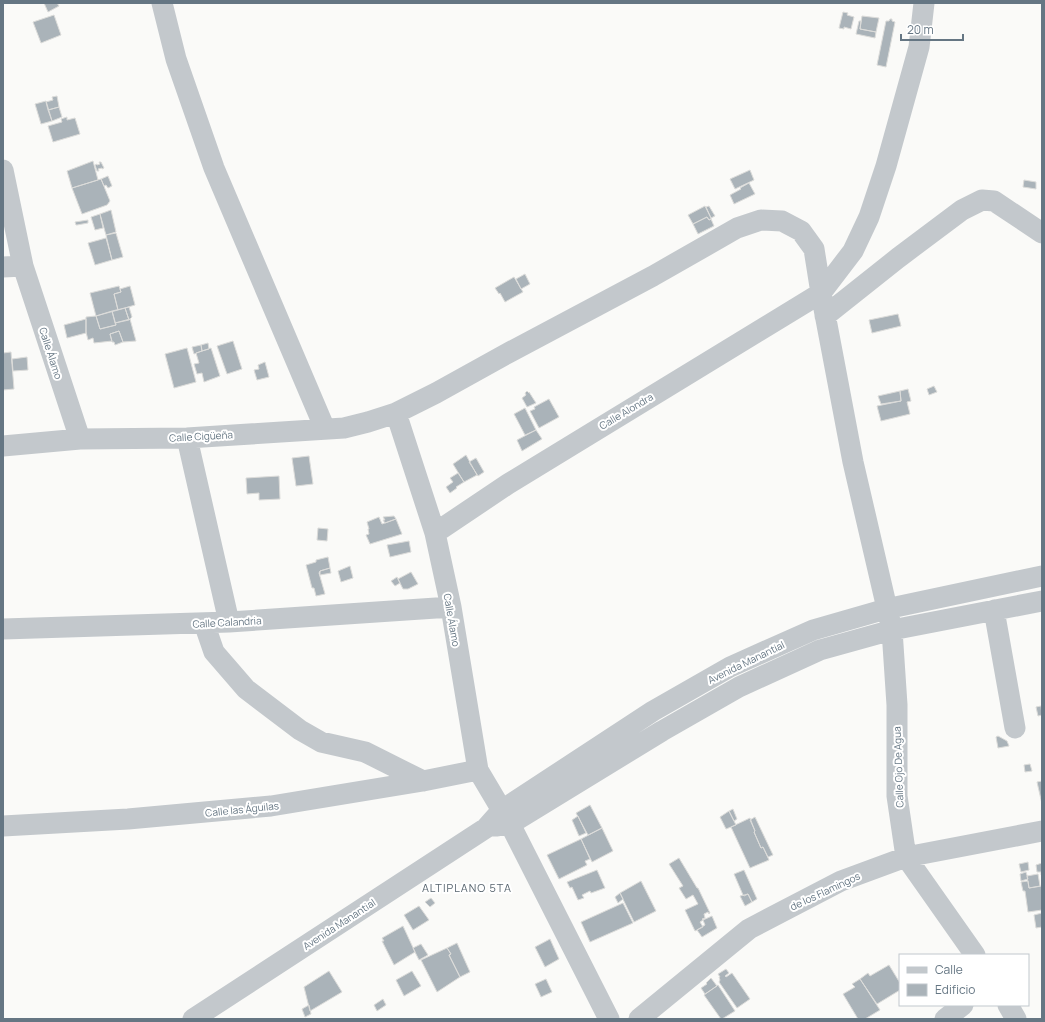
<svg xmlns="http://www.w3.org/2000/svg" width="1045" height="1022" font-family="Manrope,sans-serif">
  <style>
    .building { fill: #aab3b9; stroke: #dcdcda }
    .lines { fill: none; stroke-linecap: round; stroke-linejoin: round }
    .minor { stroke: #c3c8cc; stroke-width: 21 }
    .labels { text-anchor: middle; stroke-width: 4; stroke-linejoin: round; paint-order: stroke }
    .street-label { font-size: 10px; fill: #657683; stroke: #fff }
    .neighbourhood-label { font-size: 11px; letter-spacing: 1px; fill: #57646e; stroke: #fff }
  </style>
  <rect width="100%" height="100%" fill="#fafaf8"/>
  <path class="building" d="M 44,3 L 57,3 L 59,6 L 48,12 Z
    M 843,12 L 848,13 L 847,15 L 854,17 L 851,29 L 844,27 L 844,29 L 839,28 Z
    M 54,15 L 61,35 L 41,43 L 33,22 Z
    M 862,16 L 879,18 L 876,32 L 860,29 Z
    M 890,19 L 892,19 L 892,21 L 895,22 L 886,67 L 877,65 L 886,21 L 889,21 Z
    M 859,21 L 861,21 L 860,29 L 876,32 L 875,38 L 856,34 Z
    M 57,96 L 59,107 L 48,110 L 46,102 L 53,100 L 52,97 Z
    M 46,101 L 52,121 L 41,124 L 35,104 Z
    M 59,107 L 62,117 L 52,121 L 48,110 Z
    M 67,117 L 67,120 L 75,118 L 80,134 L 53,142 L 48,126 L 62,122 L 61,119 Z
    M 93,161 L 98,180 L 72,188 L 67,171 Z
    M 99,162 L 101,162 L 104,168 L 102,169 L 102,168 L 98,169 L 99,171 L 97,171 L 95,165 L 97,164 L 97,165 L 100,164 Z
    M 750,170 L 754,180 L 735,189 L 730,179 Z
    M 108,176 L 112,186 L 108,188 L 106,185 L 104,186 L 101,179 Z
    M 101,179 L 110,201 L 107,205 L 82,214 L 72,188 Z
    M 1024,180 L 1036,182 L 1036,189 L 1023,187 Z
    M 749,183 L 755,194 L 734,204 L 730,195 L 741,189 L 740,188 Z
    M 705,206 L 711,218 L 711,219 L 709,220 L 707,217 L 693,224 L 688,215 Z
    M 709,206 L 715,216 L 711,218 L 706,207 Z
    M 111,210 L 116,232 L 106,235 L 100,214 Z
    M 100,214 L 103,228 L 95,230 L 91,217 Z
    M 707,217 L 709,220 L 711,219 L 714,226 L 698,234 L 693,224 Z
    M 88,220 L 88,223 L 77,225 L 76,225 L 75,222 Z
    M 116,233 L 123,257 L 112,260 L 106,235 Z
    M 106,238 L 112,260 L 95,265 L 88,243 Z
    M 525,274 L 530,284 L 521,289 L 516,279 Z
    M 514,277 L 523,292 L 505,302 L 500,293 L 499,294 L 495,288 Z
    M 119,286 L 121,292 L 114,294 L 118,310 L 96,316 L 90,293 Z
    M 130,286 L 135,305 L 118,310 L 114,294 L 121,292 L 120,289 Z
    M 129,307 L 132,317 L 129,320 L 125,308 Z
    M 125,308 L 129,320 L 115,323 L 112,311 Z
    M 112,311 L 116,325 L 100,329 L 96,316 Z
    M 898,314 L 901,326 L 872,333 L 869,320 Z
    M 96,316 L 100,329 L 116,325 L 115,323 L 130,319 L 136,341 L 123,342 L 119,331 L 110,334 L 112,341 L 94,343 L 93,338 L 88,340 L 86,332 L 86,317 Z
    M 86,319 L 86,333 L 67,338 L 64,325 Z
    M 119,331 L 123,342 L 115,345 L 114,342 L 112,342 L 110,334 Z
    M 233,341 L 242,369 L 227,374 L 217,346 Z
    M 208,343 L 209,349 L 202,351 L 201,345 Z
    M 201,345 L 202,351 L 194,354 L 192,347 Z
    M 187,348 L 196,382 L 174,388 L 165,354 Z
    M 211,348 L 220,376 L 204,382 L 202,373 L 197,374 L 194,364 L 199,363 L 196,353 Z
    M 11,352 L 14,389 L 3,390 L 3,353 Z
    M 27,357 L 28,370 L 13,371 L 12,359 Z
    M 265,362 L 269,377 L 257,380 L 254,370 L 259,369 L 258,365 Z
    M 934,386 L 937,392 L 929,395 L 927,389 Z
    M 908,389 L 911,401 L 907,402 L 910,414 L 881,421 L 877,406 L 901,401 L 900,391 Z
    M 527,391 L 529,393 L 529,392 L 536,403 L 527,407 L 522,398 L 526,395 L 525,393 Z
    M 900,391 L 901,401 L 881,404 L 878,396 Z
    M 549,399 L 559,417 L 539,428 L 530,411 L 535,409 L 534,407 Z
    M 525,408 L 536,430 L 525,435 L 514,414 Z
    M 536,430 L 542,439 L 522,451 L 517,440 Z
    M 466,455 L 477,475 L 464,482 L 453,464 Z
    M 309,456 L 313,484 L 296,486 L 292,458 Z
    M 476,458 L 484,472 L 478,476 L 469,462 Z
    M 458,473 L 464,482 L 456,487 L 457,488 L 450,493 L 446,487 L 453,482 L 450,478 Z
    M 279,476 L 280,499 L 259,500 L 259,493 L 247,494 L 246,478 Z
    M 394,516 L 396,519 L 385,523 L 383,520 L 385,520 L 383,517 Z
    M 379,517 L 382,524 L 396,519 L 402,534 L 370,544 L 366,535 L 369,534 L 368,529 L 369,529 L 367,522 Z
    M 318,528 L 328,529 L 327,541 L 317,540 Z
    M 409,541 L 411,552 L 390,557 L 387,545 Z
    M 328,557 L 330,568 L 320,571 L 319,573 L 325,594 L 316,596 L 314,588 L 312,588 L 306,565 L 316,562 L 316,560 Z
    M 350,566 L 353,578 L 341,582 L 338,571 Z
    M 330,568 L 331,573 L 320,575 L 320,571 Z
    M 411,572 L 418,584 L 408,589 L 403,589 L 398,579 Z
    M 397,577 L 400,583 L 395,586 L 391,581 Z
    M 1041,706 L 1042,715 L 1038,716 L 1036,707 Z
    M 998,736 L 1007,741 L 1009,746 L 998,748 L 996,737 Z
    M 1030,764 L 1032,771 L 1025,772 L 1024,765 Z
    M 1042,781 L 1042,804 L 1037,782 Z
    M 590,805 L 602,828 L 588,835 L 576,813 Z
    M 733,809 L 737,819 L 734,821 L 729,811 Z
    M 729,811 L 736,825 L 726,829 L 720,817 Z
    M 578,816 L 586,833 L 579,836 L 572,820 Z
    M 755,817 L 773,855 L 768,857 L 763,847 L 761,848 L 754,832 L 755,831 L 750,820 Z
    M 750,818 L 755,831 L 754,832 L 761,848 L 763,847 L 769,860 L 750,868 L 731,827 Z
    M 602,828 L 613,851 L 592,862 L 581,839 Z
    M 581,839 L 590,859 L 585,861 L 587,865 L 559,879 L 547,855 Z
    M 679,858 L 697,888 L 698,888 L 710,913 L 709,914 L 708,912 L 704,914 L 705,918 L 702,919 L 703,920 L 700,922 L 703,927 L 695,931 L 685,910 L 698,904 L 693,895 L 686,899 L 679,888 L 683,886 L 669,864 Z
    M 1028,862 L 1029,870 L 1021,872 L 1019,864 Z
    M 1042,863 L 1042,875 L 1041,875 L 1041,872 L 1037,872 L 1036,865 Z
    M 597,870 L 605,888 L 591,893 L 590,891 L 582,895 L 584,898 L 578,900 L 572,887 L 570,888 L 567,882 Z
    M 744,870 L 757,899 L 752,902 L 748,894 L 744,896 L 743,895 L 734,874 Z
    M 1026,872 L 1028,879 L 1021,881 L 1020,874 Z
    M 1038,874 L 1040,886 L 1029,888 L 1027,876 Z
    M 641,881 L 656,911 L 634,922 L 620,893 Z
    M 1028,881 L 1029,888 L 1042,886 L 1042,910 L 1028,912 L 1025,891 L 1023,891 L 1021,882 Z
    M 620,893 L 623,899 L 618,903 L 615,897 Z
    M 748,894 L 752,902 L 745,906 L 740,896 Z
    M 431,898 L 435,903 L 430,907 L 425,902 Z
    M 623,903 L 633,923 L 590,942 L 581,922 Z
    M 419,906 L 429,920 L 413,930 L 404,915 Z
    M 1042,913 L 1042,927 L 1036,928 L 1034,915 Z
    M 712,916 L 717,928 L 702,937 L 697,930 L 705,925 L 703,920 Z
    M 403,926 L 415,952 L 394,965 L 382,941 L 384,941 L 382,938 Z
    M 550,939 L 559,959 L 545,967 L 535,947 Z
    M 457,943 L 470,972 L 460,977 L 449,955 L 451,954 L 447,948 Z
    M 421,944 L 428,955 L 419,960 L 413,948 Z
    M 447,948 L 451,954 L 449,955 L 460,977 L 437,992 L 421,960 Z
    M 889,965 L 900,983 L 900,990 L 877,1004 L 860,979 L 868,973 L 870,976 Z
    M 726,969 L 729,973 L 725,976 L 726,977 L 732,973 L 750,999 L 737,1008 L 719,982 L 720,980 L 719,977 L 720,977 L 718,974 Z
    M 329,971 L 342,992 L 310,1011 L 304,987 Z
    M 412,971 L 421,986 L 404,996 L 396,980 Z
    M 711,978 L 717,986 L 705,994 L 701,988 L 707,984 L 706,983 Z
    M 546,979 L 552,992 L 541,997 L 535,984 Z
    M 860,979 L 880,1010 L 865,1019 L 858,1019 L 843,994 L 855,987 L 852,984 Z
    M 718,985 L 735,1011 L 722,1019 L 721,1019 L 704,995 Z
    M 383,999 L 386,1005 L 377,1011 L 374,1005 Z
    M 309,1005 L 311,1014 L 305,1017 L 302,1009 Z"/>
  <g class="lines">
    <path class="minor" d="M 162,3 L 176,59 L 214,168 L 325,429
      M 3,170 L 23,266 L 80,439
      M 3,267 L 23,266
      M 825,316 L 898,258 L 962,210 L 982,200 L 994,201 L 1042,233
      M 396,413 L 435,533 L 451,607 L 478,770 L 510,824 L 609,1019
      M 187,438 L 229,622
      M 3,446 L 80,439 L 187,438 L 344,428 L 368,422 L 396,413 L 436,393 L 510,352 L 653,276 L 737,228 L 761,220 L 782,221 L 801,231 L 814,249 L 821,293 L 853,462 L 892,630 L 897,705 L 897,796 L 906,857 L 975,955
      M 435,533 L 508,484 L 821,293 L 853,251 L 869,217 L 886,166 L 919,47 L 924,3
      M 994,610 L 1015,728
      M 204,623 L 214,652 L 246,689 L 300,730 L 321,742 L 365,752 L 423,781
      M 3,629 L 229,622 L 451,607
      M 3,826 L 128,819 L 271,806 L 423,781 L 478,770
      M 496,826 L 510,824 L 662,731 L 739,687 L 820,650 L 892,630 L 1042,601
      M 1008,1005 L 1016,1019
      M 193,1019 L 486,828 L 502,810 L 653,711 L 730,667 L 813,630 L 886,609 L 1042,576
      M 639,1019 L 749,929 L 841,881 L 906,857 L 1042,831
      M 945,1019 L 963,1005"/>
  </g>
  <g class="labels">
    <g class="street-label">
      <text transform="translate(51 353) rotate(72)" y="4">Calle Álamo</text>
      <text transform="translate(626 411) rotate(-31)" y="4">Calle Alondra</text>
      <text transform="translate(201 436) rotate(-3)" y="4">Calle Cigüeña</text>
      <text transform="translate(452 620) rotate(80)" y="4">Calle Álamo</text>
      <text transform="translate(227 622) rotate(-3)" y="4">Calle Calandria</text>
      <text transform="translate(746 662) rotate(-26)" y="4">Avenida Manantial</text>
      <text transform="translate(898 767) rotate(-92)" y="4">Calle Ojo De Agua</text>
      <text transform="translate(242 809) rotate(-6)" y="4">Calle las Águilas</text>
      <text transform="translate(825 891) rotate(-25)" y="4">de los Flamingos</text>
      <text transform="translate(339 924) rotate(-33)" y="4">Avenida Manantial</text>
    </g>
    <g class="neighbourhood-label">
      <text x="467" y="892">ALTIPLANO 5TA</text>
    </g>
  </g>
  <rect width="1045" height="1022" fill="none" stroke="#657683" stroke-width="8"/>
  <rect x="899" y="954" width="130" height="52" fill="#ffffff" stroke="#c1c8cd"/>
  <rect x="907" y="967" width="20" height="6" fill="#c3c8cc" stroke="#c1c8cd"/>
  <text x="935" y="974" font-size="12" fill="#657683">Calle</text>
  <rect x="907" y="984" width="20" height="12" fill="#aab3b9" stroke="#c1c8cd"/>
  <text x="935" y="994" font-size="12" fill="#657683">Edificio</text>
  <path d="M901 34v6h62v-6" fill="none" stroke="#657683" stroke-width="2"/>
  <text x="907" y="34" font-size="12" fill="#657683" stroke="#ffffff" stroke-width="3" paint-order="stroke">20 m</text>
</svg>
